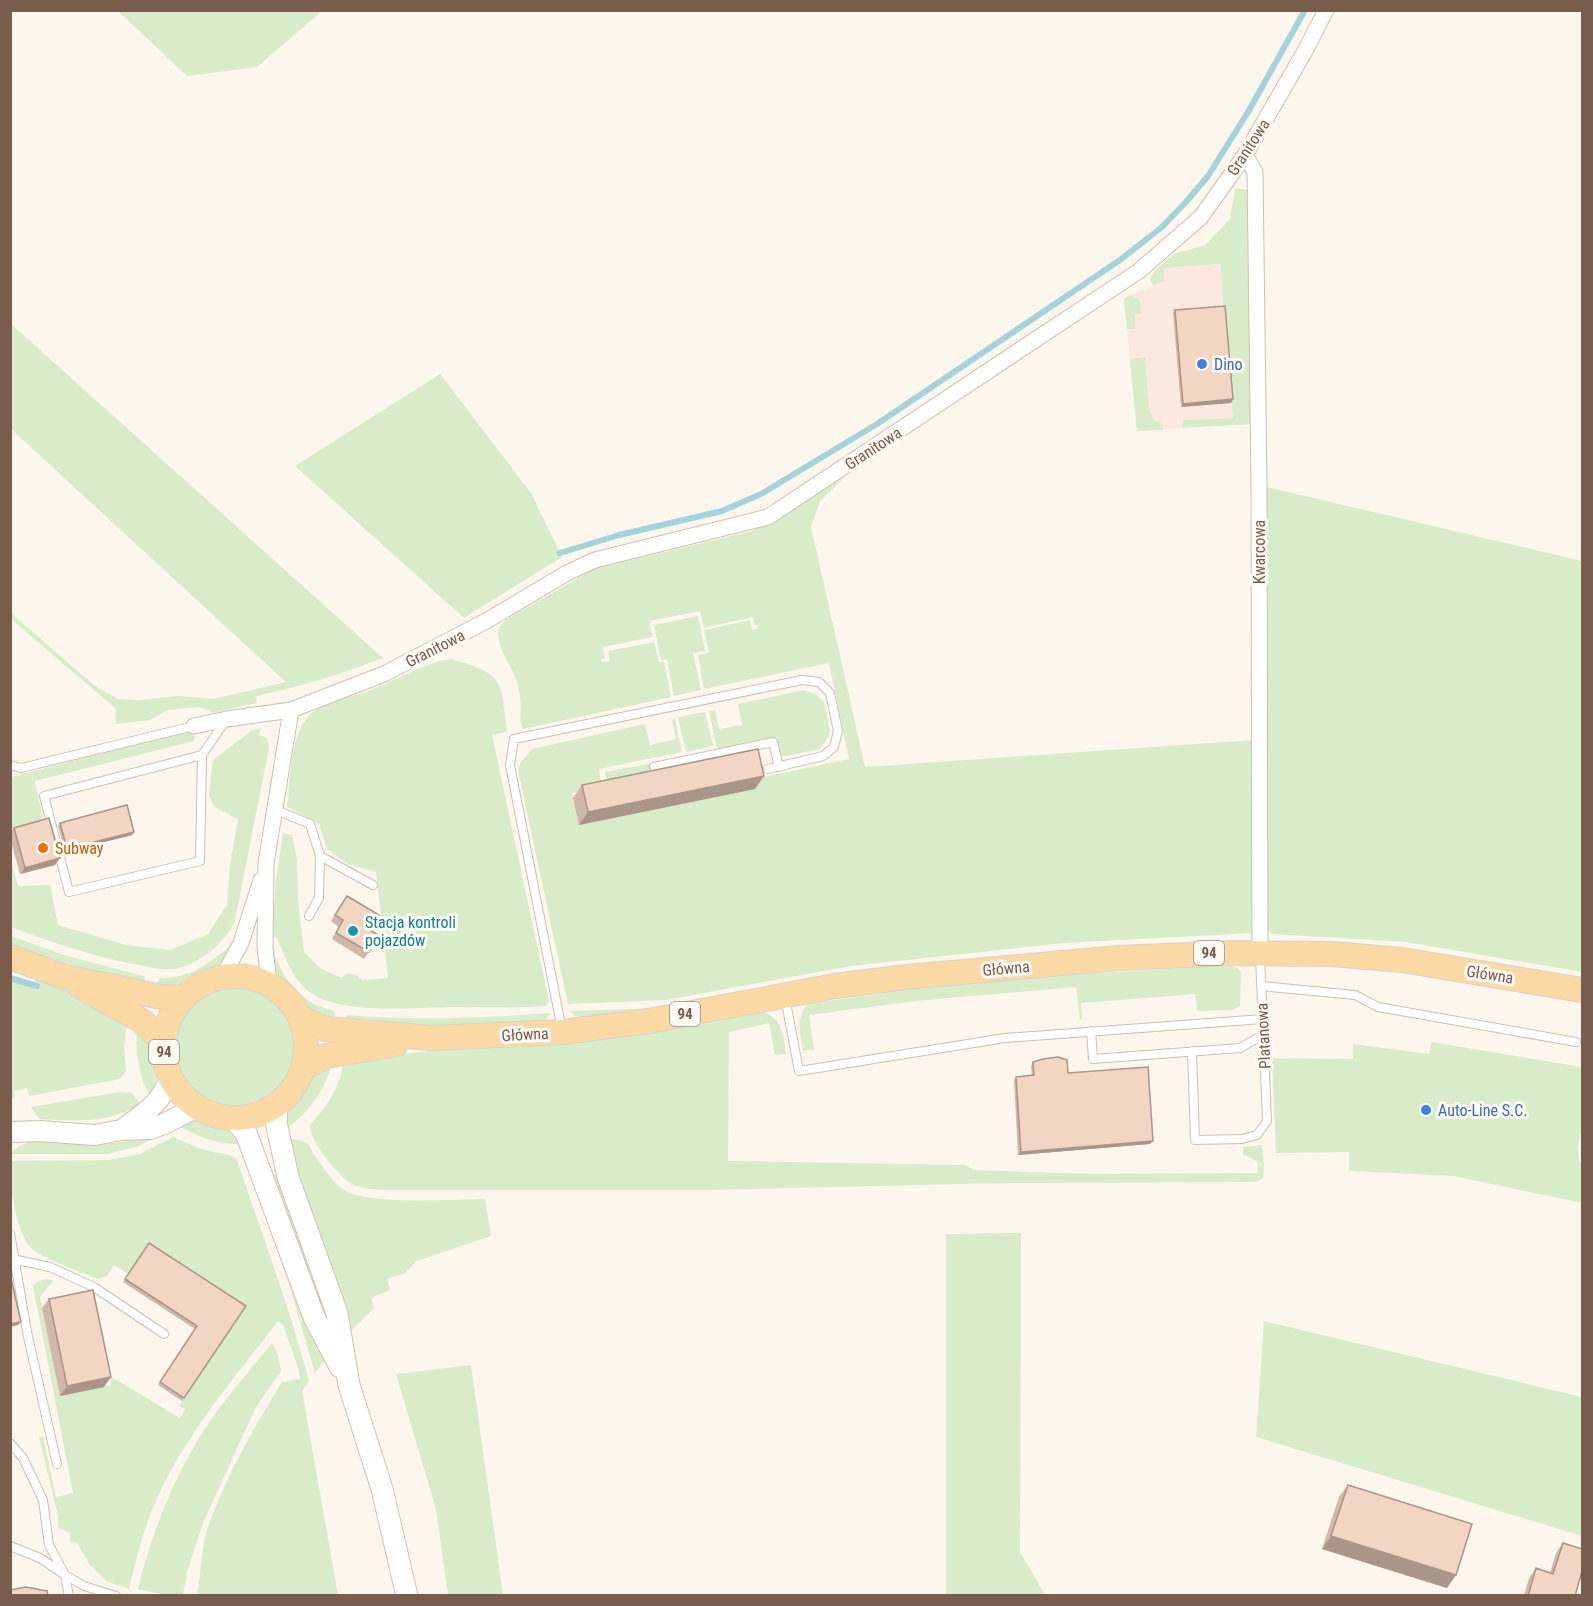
<svg xmlns="http://www.w3.org/2000/svg" width="1593" height="1606" font-family="'Roboto Condensed',sans-serif">
  <style>
    .commercial { fill: #fde8e0 }
    .green { fill: #d8ecc9 }
    .lines { fill: none; stroke-linecap: round; stroke-linejoin: round }
    .stream { stroke: #a5d3da; stroke-width: 6 }
    .service-casing { stroke: #d1beb0; stroke-width: 10 }
    .minor-casing { stroke: #d1beb0; stroke-width: 17 }
    .tertiary-casing { stroke: #d1beb0; stroke-width: 22 }
    .secondary-casing { stroke: #d6c0b0; stroke-width: 23 }
    .primary-casing { stroke: #dad1cd; stroke-width: 26 }
    .service { stroke: #fff; stroke-width: 8 }
    .minor { stroke: #fff; stroke-width: 15 }
    .tertiary { stroke: #fff; stroke-width: 20 }
    .secondary { stroke: #fff; stroke-width: 21 }
    .primary { stroke: #fbd9a5; stroke-width: 24 }
    .wall { fill: #d1b7a8 }
    .shaded-wall { fill: #aa9588 }
    .building { fill: #f3d5c3; stroke: #aa9588; stroke-width: 1.5 }
    .shop-dot { fill: #3f7fe0; stroke: #fffaf3; stroke-width: 2 }
    .food-dot { fill: #e8710a; stroke: #fffaf3; stroke-width: 2 }
    .culture-dot { fill: #0f9aa8; stroke: #fffaf3; stroke-width: 2 }
    .labels { text-anchor: middle; stroke-width: 6; stroke-linejoin: round; paint-order: stroke }
    .shield { fill: #fffaf3; stroke: #a28b7f; stroke-width: 1.5 }
    .shield-label { font-size: 15px; font-weight: bold; fill: #7a5c4d }
    .street-label { font-size: 16px; fill: #7a5c4d; stroke: #fffaf3 }
    .shop-label { font-size: 16px; fill: #366cbe; stroke: #fffaf3; text-anchor: start }
    .food-label { font-size: 16px; fill: #c56008; stroke: #fffaf3; text-anchor: start }
    .culture-label { font-size: 16px; fill: #0d838f; stroke: #fffaf3; text-anchor: start }
  </style>
  <rect width="100%" height="100%" fill="#fdf6ec"/>
  <path class="commercial" d="M 1220,264 L 1233,418 L 1183,420 L 1183,428 L 1137,431 L 1124,299 L 1130,295 L 1164,282 L 1163,268 Z"/>
  <path class="green" d="M 118,11 L 322,11 L 257,67 L 187,76 Z
    M 1235,189 L 1243,189 L 1248,191 L 1252,424 L 1183,428 L 1183,420 L 1233,418 L 1220,264 L 1164,268 L 1164,281 L 1153,286 L 1150,279 L 1155,270 L 1174,254 L 1205,245 L 1230,219 Z
    M 1130,295 L 1140,300 L 1141,314 L 1135,314 L 1135,329 L 1127,329 L 1124,299 Z
    M 11,324 L 383,658 C 341,674 300,687 256,696 L 257,703 L 213,713 L 200,707 L 168,710 L 150,720 L 116,724 L 115,708 L 11,619 L 11,613 L 95,686 L 118,699 L 139,700 L 179,696 L 213,699 L 286,682 L 11,429 Z
    M 1145,357 L 1149,410 L 1155,421 L 1162,423 L 1163,430 L 1137,431 L 1130,359 Z
    M 440,374 L 531,493 L 562,557 L 464,618 L 295,466 Z
    M 844,478 L 820,501 L 811,527 L 865,767 L 1254,740 L 1253,933 L 1063,943 L 851,966 L 666,1000 L 568,1004 L 518,770 L 521,762 L 532,749 L 645,724 L 650,745 L 676,739 L 672,720 L 675,719 L 682,752 L 599,769 L 602,787 L 572,793 L 579,825 L 754,789 L 753,779 L 849,759 L 829,663 L 704,689 L 698,655 L 709,653 L 704,630 L 750,620 L 752,630 L 758,629 L 757,625 L 754,625 L 753,617 L 704,628 L 700,611 L 650,621 L 652,637 L 603,647 L 605,658 L 601,659 L 602,662 L 610,661 L 608,651 L 654,642 L 659,662 L 664,662 L 671,697 L 523,729 C 519,721 521,714 521,705 C 520,698 519,689 517,682 C 512,666 498,650 498,633 C 499,626 504,621 509,618 L 594,569 L 752,531 Z
    M 1267,487 L 1582,561 L 1582,972 L 1406,942 L 1271,934 L 1267,926 Z
    M 698,616 L 705,651 L 693,653 L 701,690 L 674,696 L 667,659 L 661,660 L 654,625 Z
    M 450,659 C 504,673 501,680 507,732 L 492,735 L 549,1001 L 546,1006 C 517,1008 488,1007 459,1007 C 420,1007 348,1015 314,995 C 294,984 286,958 277,938 L 272,936 L 276,880 L 283,833 L 292,835 L 297,859 L 298,899 L 304,952 L 320,968 L 341,978 L 348,973 L 356,975 L 362,980 L 388,978 L 376,872 L 348,864 L 327,849 L 319,824 L 287,807 C 291,779 289,726 317,709 C 332,699 353,697 369,691 C 396,680 422,664 450,659 Z
    M 804,690 L 815,694 L 824,702 L 830,730 L 829,736 L 820,749 L 781,757 L 777,737 L 717,749 L 709,711 L 715,710 L 719,729 L 742,725 L 738,704 Z
    M 705,712 L 713,746 L 686,752 L 678,717 Z
    M 261,728 L 259,735 L 267,738 L 269,748 L 235,920 C 227,942 199,964 176,969 C 164,971 151,967 139,965 C 95,957 53,943 11,927 L 11,862 L 18,886 L 50,885 L 58,925 L 126,945 L 170,950 L 208,934 L 227,905 L 230,864 L 238,819 L 214,807 L 209,795 L 213,760 L 251,731 Z
    M 188,731 L 195,736 L 194,741 L 35,781 L 43,820 L 11,829 L 11,777 Z
    M 653,763 L 656,779 L 608,788 L 605,772 Z
    M 11,936 L 67,956 L 144,976 L 145,979 L 140,988 L 11,945 Z
    M 232,944 L 223,964 L 217,968 L 190,981 L 177,990 L 152,991 L 160,978 C 189,979 211,963 232,944 Z
    M 273,951 C 286,983 300,1003 335,1011 L 333,1026 L 303,1008 L 291,993 L 278,981 L 274,972 Z
    M 1220,966 C 1228,966 1236,965 1241,972 L 1240,1006 L 1232,1010 L 1197,1011 L 1195,994 L 1081,1003 L 1082,1019 L 1080,1020 L 1076,987 L 916,1001 L 809,1015 L 814,1049 L 803,1051 C 800,1031 795,1022 807,1004 C 944,983 1082,973 1220,966 Z
    M 34,976 L 85,998 L 127,1021 L 124,1048 L 126,1071 L 120,1079 L 29,1096 L 27,1088 L 14,1091 L 14,1098 L 11,1099 L 11,978 L 36,986 Z
    M173 1046a61 61 0 1 1 122 0a61 61 0 1 1-122 0Z
    M 659,1008 L 585,1018 L 575,1016 L 570,1011 Z
    M 751,1011 C 780,1011 783,1029 786,1054 L 775,1055 L 769,1023 L 729,1032 L 728,1161 L 965,1165 L 974,1170 L 1093,1174 L 1258,1173 L 1258,1162 L 1243,1154 L 1243,1147 L 1262,1145 L 1264,1166 L 1263,1178 L 1257,1182 L 1007,1183 L 714,1190 L 383,1190 C 374,1189 363,1189 354,1185 C 340,1179 309,1141 310,1125 C 327,1106 341,1087 343,1061 L 455,1048 L 516,1047 L 594,1040 L 718,1022 Z
    M 550,1013 L 543,1023 L 346,1027 L 347,1015 C 415,1021 482,1018 550,1013 Z
    M 137,1031 C 141,1035 148,1039 152,1044 C 161,1058 159,1083 150,1096 C 139,1075 135,1054 137,1031 Z
    M 1431,1042 L 1582,1067 L 1582,1126 L 1578,1147 L 1579,1160 L 1582,1164 L 1582,1203 L 1454,1176 L 1349,1171 L 1349,1152 L 1276,1153 L 1272,1058 L 1353,1059 L 1353,1044 L 1429,1054 Z
    M 332,1063 C 324,1092 309,1112 285,1130 L 286,1108 L 311,1075 Z
    M 120,1092 L 132,1093 L 141,1104 C 109,1124 75,1121 39,1119 L 31,1107 Z
    M 198,1118 L 228,1126 L 244,1144 C 220,1146 196,1136 175,1124 L 182,1121 Z
    M 163,1130 L 165,1133 L 136,1147 L 108,1154 L 11,1154 C 28,1130 73,1145 99,1144 C 122,1144 142,1137 163,1130 Z
    M 173,1137 C 191,1145 205,1151 224,1154 C 230,1155 233,1156 237,1160 C 262,1234 289,1306 309,1381 L 302,1391 L 338,1595 L 197,1595 C 201,1573 201,1548 208,1527 C 226,1476 254,1427 282,1382 L 300,1379 L 298,1367 L 283,1325 L 278,1321 C 236,1376 190,1429 160,1492 C 145,1522 137,1556 129,1589 L 106,1581 L 90,1565 L 77,1543 L 70,1541 L 70,1533 L 58,1528 L 58,1516 L 39,1437 L 43,1436 L 56,1497 L 73,1493 L 33,1286 C 38,1280 47,1278 53,1281 L 40,1297 L 60,1395 L 111,1385 L 110,1376 L 180,1418 L 185,1409 L 179,1406 L 182,1401 L 243,1310 L 128,1274 L 114,1265 L 107,1276 L 98,1279 C 83,1273 44,1259 33,1250 C 15,1234 10,1185 10,1161 L 109,1160 L 140,1154 Z
    M 292,1139 L 302,1141 L 308,1144 C 316,1158 330,1179 342,1189 C 366,1206 454,1199 485,1199 L 491,1236 L 417,1261 L 405,1273 L 387,1279 L 390,1290 L 371,1298 L 374,1308 L 348,1334 L 338,1284 L 324,1245 L 302,1195 L 288,1142 Z
    M 245,1158 L 325,1359 L 315,1373 L 290,1287 Z
    M 280,1172 L 334,1327 L 324,1317 L 269,1176 Z
    M 1021,1233 L 1020,1552 L 1045,1595 L 946,1595 L 946,1234 Z
    M 1264,1321 L 1582,1397 L 1582,1536 L 1256,1437 Z
    M 272,1343 L 278,1355 L 281,1371 L 256,1407 L 203,1523 L 187,1572 L 183,1595 L 165,1595 L 138,1589 C 154,1524 180,1461 220,1407 C 237,1385 255,1364 272,1343 Z
    M 471,1365 L 503,1595 L 448,1595 L 436,1509 L 396,1374 Z"/>
  <g class="lines">
    <path class="stream" d="M 560,553 L 619,535 L 722,511 L 761,494 L 877,424 L 1120,260 L 1162,227 L 1186,202 L 1208,176 L 1248,112 L 1305,10
      M 10,978 L 37,986"/>
    <g class="service-casing">
      <path id="service" d="M 202,755 L 44,796 L 69,892 L 200,861 L 202,755 L 226,720
        M 10,765 L 21,768 L 194,726
        M 654,767 L 773,742 L 779,767
        M 276,810 L 310,824 L 320,856 L 373,885
        M 309,916 L 319,898 L 320,856
        M 1261,986 L 1355,995 L 1378,1007 L 1576,1042
        M 785,997 L 799,1071 L 1005,1038 L 1263,1019
        M 562,1030 L 510,765 L 514,739 L 802,680 L 819,682 L 830,693 L 838,731 L 834,747 L 823,756 L 768,769
        M 1091,1031 L 1093,1059 L 1240,1048 L 1263,1035
        M 1192,1051 L 1195,1140 L 1242,1139 L 1257,1135 L 1267,1121 L 1260,956
        M 10,1234 L 28,1337 L 57,1464
        M 17,1260 L 50,1267 L 94,1287 L 164,1334
        M 10,1443 L 23,1458 L 43,1500 L 49,1545 L 65,1575 L 84,1586 L 116,1596
        M 10,1546 L 40,1558 L 65,1575 L 69,1596"/>
    </g>
    <g class="minor-casing">
      <path id="minor" d="M 1245,155 L 1255,172 L 1259,484 L 1260,952
        M 194,726 L 227,719 L 291,710
        M 223,976 L 241,943 L 261,880
        M 269,984 L 265,948 L 266,863 L 291,710 L 384,674 L 488,620 L 567,573 L 595,560 L 768,517 L 1139,271 L 1201,217 L 1245,155 L 1305,51 L 1326,10"/>
    </g>
    <g class="tertiary-casing">
      <path id="tertiary" d="M 123,1129 C 142,1115 164,1101 170,1077
        M 10,1132 L 39,1131 L 95,1135 L 121,1130 L 150,1129 L 164,1124 L 197,1107"/>
    </g>
    <g class="secondary-casing">
      <path id="secondary" d="M 277,1105 L 276,1122 L 288,1177 L 337,1313 L 349,1385 L 382,1489 L 407,1596
        M 233,1118 L 246,1133 L 314,1317 L 340,1367"/>
    </g>
    <g class="primary-casing">
      <path id="primary" d="M 10,957 L 65,977 L 161,997 L 184,998
        M164 1047a71 71 0 1 1 142 0a71 71 0 1 1-142 0Z
        M 79,986 L 142,1021 L 164,1043
        M 299,1016 L 311,1023 L 326,1029 L 430,1038 L 562,1032 L 649,1021 L 835,986 L 907,977 L 1119,958 L 1232,953 L 1332,954 L 1402,960 L 1582,990
        M 303,1068 L 326,1056 L 396,1044"/>
    </g>
    <use href="#service" class="service"/>
    <use href="#minor" class="minor"/>
    <use href="#tertiary" class="tertiary"/>
    <use href="#secondary" class="secondary"/>
    <use href="#primary" class="primary"/>
  </g>
  <path class="wall" d="M 1175,310 L 1233,399 L 1231,403 L 1181,407 L 1173,313 Z
    M 582,785 L 755,789 L 579,825 L 573,798 Z
    M 60,823 L 134,832 L 132,835 L 65,852 L 58,826 Z
    M 14,828 L 55,865 L 20,874 L 10,838 L 10,833 Z
    M 347,896 L 370,930 L 369,952 L 364,959 L 332,939 L 339,927 L 331,921 Z
    M 1033,1062 L 1068,1073 L 1150,1144 L 1018,1155 L 1014,1080 L 1016,1077 L 1032,1076 L 1031,1066 Z
    M 149,1243 L 246,1306 L 182,1401 L 158,1385 L 195,1329 L 123,1282 Z
    M 49,1299 L 104,1387 L 60,1396 L 42,1308 Z
    M 1348,1485 L 1447,1588 L 1322,1549 L 1339,1497 Z
    M 1563,1543 L 1582,1549 L 1582,1581 L 1580,1580 L 1575,1596 L 1524,1596 L 1529,1578 L 1536,1568 L 1550,1573 L 1556,1553 Z"/>
  <path class="shaded-wall" d="M 1233,399 L 1231,403 L 1181,407 L 1183,404 Z
    M 764,776 L 755,789 L 579,825 L 588,812 Z
    M 134,832 L 132,835 L 65,852 L 67,849 Z
    M 60,858 L 55,865 L 20,874 L 25,868 Z
    M 1153,1141 L 1150,1144 L 1018,1155 L 1021,1152 Z
    M 21,1322 L 18,1325 L 10,1327 L 10,1324 Z
    M 111,1377 L 104,1387 L 60,1396 L 67,1386 Z
    M 1331,1536 L 1456,1575 L 1447,1588 L 1322,1549 Z"/>
  <path class="building" d="M 1225,306 L 1233,399 L 1183,404 L 1175,310 Z
    M 758,749 L 764,776 L 588,812 L 582,785 Z
    M 127,805 L 134,832 L 67,849 L 60,823 Z
    M 49,818 L 60,858 L 25,868 L 14,828 Z
    M 347,896 L 379,915 L 370,930 L 378,935 L 369,952 L 336,933 L 343,920 L 335,915 Z
    M 1058,1057 L 1067,1060 L 1068,1073 L 1148,1067 L 1153,1141 L 1021,1152 L 1016,1077 L 1034,1075 L 1033,1062 L 1043,1059 Z
    M 149,1243 L 246,1306 L 184,1398 L 160,1382 L 197,1326 L 125,1279 Z
    M 10,1274 L 21,1322 L 10,1324 Z
    M 93,1290 L 111,1377 L 67,1386 L 49,1299 Z
    M 1348,1485 L 1472,1524 L 1456,1575 L 1331,1536 Z
    M 1563,1543 L 1582,1549 L 1582,1571 L 1575,1596 L 1528,1596 L 1536,1568 L 1553,1574 Z
    M 26,1587 L 47,1591 L 48,1596 L 10,1596 L 10,1590 Z"/>
  <g class="shop-dot">
    <circle cx="1202" cy="364" r="6"/>
    <circle cx="1426" cy="1110" r="6"/>
  </g>
  <circle class="food-dot" cx="43" cy="848" r="6"/>
  <circle class="culture-dot" cx="353" cy="931" r="6"/>
  <g class="labels">
    <g class="shield">
      <rect x="1194" y="941" width="30" height="24" rx="4.5"/>
      <rect x="670" y="1002" width="30" height="24" rx="4.5"/>
      <rect x="149" y="1040" width="30" height="24" rx="4.5"/>
    </g>
    <g class="shield-label">
      <text x="1209" y="958">94</text>
      <text x="685" y="1019">94</text>
      <text x="164" y="1057">94</text>
    </g>
    <g class="street-label">
      <text transform="translate(1248 147) rotate(-57)" y="6">Granitowa</text>
      <text transform="translate(873 448) rotate(-33)" y="6">Granitowa</text>
      <text transform="translate(1259 552) rotate(-90)" y="6">Kwarcowa</text>
      <text transform="translate(435 648) rotate(-27)" y="6">Granitowa</text>
      <text transform="translate(1006 968) rotate(-5)" y="6">Główna</text>
      <text transform="translate(1490 974) rotate(9)" y="6">Główna</text>
      <text transform="translate(525 1034) rotate(-3)" y="6">Główna</text>
      <text transform="translate(1263 1036) rotate(-93)" y="6">Platanowa</text>
    </g>
    <g class="shop-label">
      <text x="1214" y="370">Dino</text>
      <text x="1438" y="1116">Auto-Line S.C.</text>
    </g>
    <g class="food-label">
      <text x="55" y="854">Subway</text>
    </g>
    <g class="culture-label">
      <text x="365" y="928">Stacja kontroli<tspan x="365" dy="18">pojazdów</tspan></text>
    </g>
  </g>
  <rect width="1593" height="1606" fill="none" stroke="#7a5c4d" stroke-width="24"/>
</svg>
